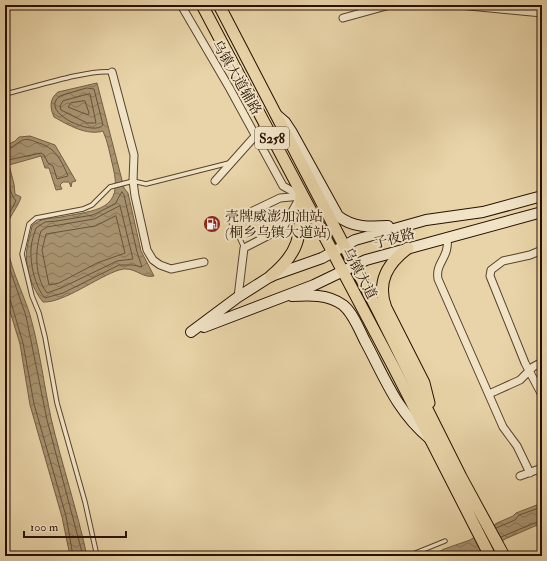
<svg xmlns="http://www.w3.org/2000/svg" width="547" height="561" font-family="'IM FELL Double Pica','Noto Serif SC',serif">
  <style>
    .water { fill: url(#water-waves); stroke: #745e43 }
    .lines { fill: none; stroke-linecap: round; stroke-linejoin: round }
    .shore { stroke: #685238; stroke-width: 1 }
    .service-casing { stroke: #58422b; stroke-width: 5.5 }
    .minor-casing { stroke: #58422b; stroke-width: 9 }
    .secondary-casing { stroke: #281101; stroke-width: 12 }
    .primary-casing { stroke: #281101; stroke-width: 13 }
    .service { stroke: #f0e3c6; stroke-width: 3.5 }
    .minor { stroke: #f0e3c6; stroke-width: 7 }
    .secondary { stroke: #f0e3c6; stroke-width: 10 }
    .primary { stroke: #e8d4a8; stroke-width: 11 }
    .labels { text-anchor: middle; stroke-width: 4; stroke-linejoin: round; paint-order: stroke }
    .shield { fill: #f0e3c6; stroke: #64503c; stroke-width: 1 }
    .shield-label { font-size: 13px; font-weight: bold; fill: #281101 }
    .street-label { font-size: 14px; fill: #281101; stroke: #f0e3c6 }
    .poi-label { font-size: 14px; fill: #281101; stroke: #f0e3c6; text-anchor: start }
  </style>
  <defs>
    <pattern id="water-waves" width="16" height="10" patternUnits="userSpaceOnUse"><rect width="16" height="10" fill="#a7926f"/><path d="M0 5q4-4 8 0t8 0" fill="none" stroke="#887659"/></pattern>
  </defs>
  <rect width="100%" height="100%" fill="#e8d4a8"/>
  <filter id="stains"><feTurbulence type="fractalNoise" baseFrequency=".005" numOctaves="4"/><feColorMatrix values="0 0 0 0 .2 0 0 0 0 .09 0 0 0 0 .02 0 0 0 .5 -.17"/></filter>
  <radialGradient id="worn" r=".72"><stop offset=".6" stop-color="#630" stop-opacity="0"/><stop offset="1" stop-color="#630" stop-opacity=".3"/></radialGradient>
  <path class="water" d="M 97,83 L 124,188 L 128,193 L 141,251 L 154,276 C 142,279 134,265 119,270 C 97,277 64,303 43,302 C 32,289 24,265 27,248 C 28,240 31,233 32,226 C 42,217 49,219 61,217 C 96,210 124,211 113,167 C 110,155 108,142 103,131 C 87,136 68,125 54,117 C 50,108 49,99 58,92 Z
    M 30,136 L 55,145 L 76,181 L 72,182 L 71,187 L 69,182 L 63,182 L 60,185 L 62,189 L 56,190 L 49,168 L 45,168 L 41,156 L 9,165 L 14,184 L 15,194 L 21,197 C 18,208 8,217 7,227 C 4,258 21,286 30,315 C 39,346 44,385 51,418 C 62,465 77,510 87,556 L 70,556 L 62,517 L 30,405 L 20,344 L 5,295 L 5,146 L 15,141 L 19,137 Z
    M 542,503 L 542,523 L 505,539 L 483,556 L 432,556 L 444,549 L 470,540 L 497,523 L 513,516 L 516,513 Z"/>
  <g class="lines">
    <path class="shore" d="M 87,88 L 94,89 L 103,125 C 94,137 37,112 60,96 Z
      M 90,94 L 96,123 L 87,123 L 61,110 L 60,106 L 63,101 Z
      M 85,101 L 89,113 L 88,115 L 68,107 L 71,103 Z
      M 5,150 C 12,149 15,144 21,141 C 25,138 32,140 36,142 C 56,148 60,158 68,176 L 57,179 L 53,166 L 48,163 L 44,155 L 41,153 L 8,160 L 5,163
      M 5,167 C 8,178 9,193 16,201 L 5,221
      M 122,192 L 124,195 L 137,252 L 142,267 L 133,265 L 119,265 L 63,293 L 45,298 C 35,287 30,264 31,249 C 31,243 34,234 36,228 L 45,222 L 57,221 L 93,215 L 115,204 Z
      M 120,206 L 133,259 L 117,261 L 61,288 L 47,293 C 34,276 35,249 41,231 L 47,227 L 94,219 Z
      M 116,216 L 125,253 L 97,263 L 59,283 L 49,285 L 42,250 L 46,234 L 95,226 Z
      M 5,255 L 26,316 L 47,420 L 83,556
      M 5,296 L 10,299 L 23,343 L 34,404 L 66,516 L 73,556
      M 496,528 L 515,520 L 519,515 L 542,507
      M 501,537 L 542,520"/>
    <g class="service-casing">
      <path id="service" d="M 5,94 C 31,88 88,69 112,72
        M 232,221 L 244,248
        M 97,556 L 85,502 L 57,403 L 45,337 L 39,313 L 32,296 L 22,254 L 29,224 L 36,218 L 83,209 L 92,205 L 110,187 L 133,181 L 146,184 L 229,163
        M 408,556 L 445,541"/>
    </g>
    <g class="minor-casing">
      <path id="minor" d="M 181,5 L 230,89 L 283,186 L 301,196
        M 459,5 L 542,13
        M 343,18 L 390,5
        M 112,72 L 134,155 L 133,181 L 135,196 L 147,250 L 153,260 L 160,265 L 171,269 L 204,262
        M 215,181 L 265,125
        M 232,221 L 280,198 L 301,196
        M 447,238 C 450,258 435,262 438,279 L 503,427 L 517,446 L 530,473
        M 542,250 L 530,255 L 503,261 L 491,270 L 490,276 L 525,363 L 542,395
        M 238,297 L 244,248 L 283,228 L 299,199
        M 489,394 L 520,380 L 533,367 L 542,362
        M 520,476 L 542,468"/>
    </g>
    <g class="secondary-casing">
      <path id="secondary" d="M 278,116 L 285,122 L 291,131 L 338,216 C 353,228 370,227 388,226
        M 292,296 C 309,295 328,294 343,305 C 353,313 359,329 365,341 C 384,376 397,412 429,438
        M 204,327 L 314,285 L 366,260 L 542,212
        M 191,332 L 238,297 L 271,276 L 322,258 L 355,240 L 426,220 L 483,212 L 542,196"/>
    </g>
    <g class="primary-casing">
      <path id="primary" d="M 202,5 L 393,366 L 490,556
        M 219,5 L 377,309 L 461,477 L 504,556
        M 408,248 C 388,263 376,282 386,308 L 424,383 L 429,403
        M 271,276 C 302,250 300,235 301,196"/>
    </g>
    <use href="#service" class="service"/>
    <use href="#minor" class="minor"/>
    <use href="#secondary" class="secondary"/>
    <use href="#primary" class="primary"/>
  </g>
  <defs>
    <g id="fuel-disc" transform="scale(0.9)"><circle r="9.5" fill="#8f2418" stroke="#f0e3c6"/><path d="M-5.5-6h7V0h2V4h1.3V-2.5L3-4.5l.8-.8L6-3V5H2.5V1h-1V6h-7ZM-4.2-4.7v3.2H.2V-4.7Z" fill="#fff"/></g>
  </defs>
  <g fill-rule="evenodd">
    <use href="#fuel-disc" x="212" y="224"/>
  </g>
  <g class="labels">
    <rect class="shield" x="255" y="127" width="34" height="22" rx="3"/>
    <g class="shield-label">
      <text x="272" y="143">S258</text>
    </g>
    <g class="street-label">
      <text transform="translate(237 77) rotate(60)" y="5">乌镇大道辅路</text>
      <text transform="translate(394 238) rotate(-15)" y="5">子夜路</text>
      <text transform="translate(360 273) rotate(62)" y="5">乌镇大道</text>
    </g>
    <g class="poi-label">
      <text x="225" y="221">壳牌威澎加油站<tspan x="225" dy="16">(桐乡乌镇大道站)</tspan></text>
    </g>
  </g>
  <rect width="547" height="561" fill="none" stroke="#e8d4a8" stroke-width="20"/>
  <rect x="6" y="6" width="535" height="549" fill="none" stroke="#281101" stroke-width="2"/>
  <rect x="10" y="10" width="527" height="541" fill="none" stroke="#281101"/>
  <path d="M24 531v6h102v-6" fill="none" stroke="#281101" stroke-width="2"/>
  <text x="30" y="531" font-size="12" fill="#281101" stroke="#f0e3c6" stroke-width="3" paint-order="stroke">100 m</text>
  <rect width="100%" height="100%" filter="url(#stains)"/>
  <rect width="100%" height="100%" fill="url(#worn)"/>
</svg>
